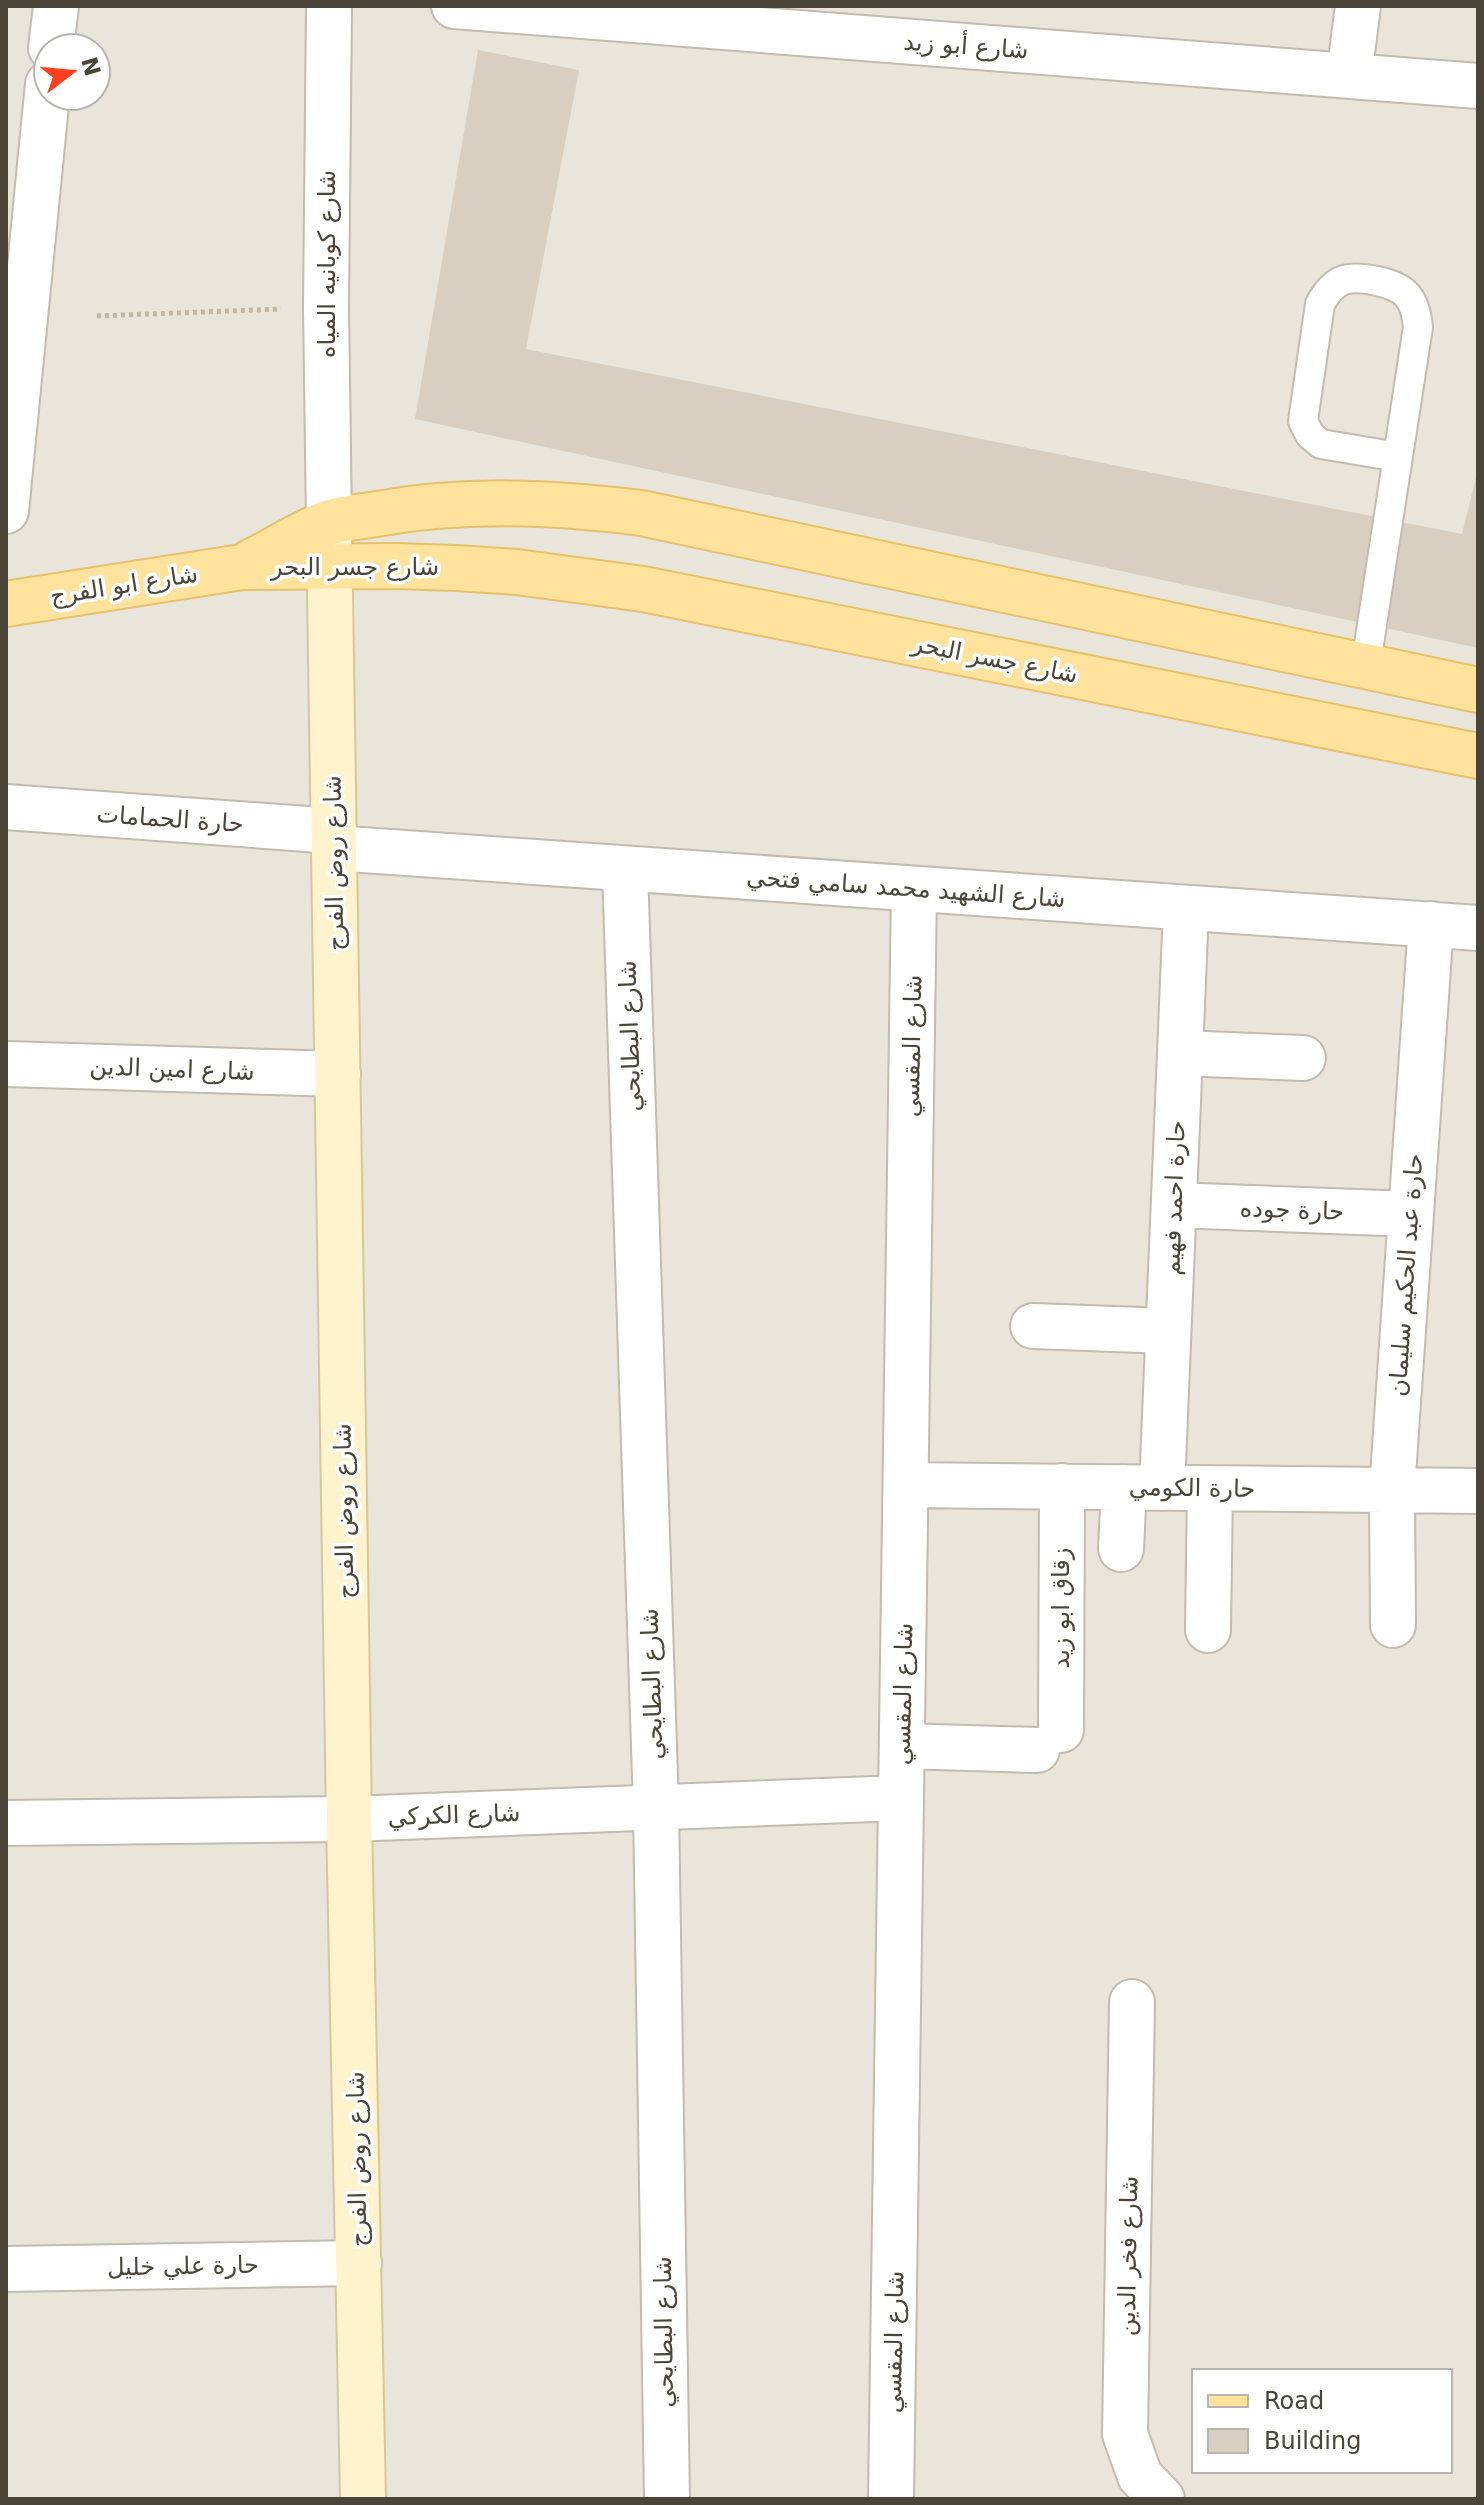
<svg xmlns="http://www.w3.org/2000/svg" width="1484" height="2505" font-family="'DejaVu Sans','Noto Sans Arabic',sans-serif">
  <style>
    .residential { fill: #eae5da; fill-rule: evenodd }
    .building { fill: #d8cfc1 }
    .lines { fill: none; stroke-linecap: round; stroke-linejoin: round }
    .lane-casing { stroke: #c2bbae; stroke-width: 32 }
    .street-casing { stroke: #c2bbae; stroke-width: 48 }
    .secondary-casing { stroke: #d6c79b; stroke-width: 48 }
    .primary-casing { stroke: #e6c16a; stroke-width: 48 }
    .path { stroke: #c4b79f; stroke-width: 5; stroke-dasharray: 4 4; stroke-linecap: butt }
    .lane { stroke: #fff; stroke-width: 28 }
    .street { stroke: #fff; stroke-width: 44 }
    .secondary { stroke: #fff3cd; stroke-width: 44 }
    .primary { stroke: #ffe39c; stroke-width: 44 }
    .labels { text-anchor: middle; stroke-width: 7; stroke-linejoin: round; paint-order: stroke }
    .street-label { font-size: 24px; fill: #4b4439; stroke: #fff }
  </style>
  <rect width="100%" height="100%" fill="#f6f3ec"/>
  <path class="residential" d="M 6,6 L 1478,6 L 1478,2499 L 6,2499 ZM 48,48 L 96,48 L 96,96 L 48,96 ZM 1194,2371 L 1450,2371 L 1450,2471 L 1194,2471 Z"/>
  <path class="building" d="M 478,50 L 579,70 L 526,349 L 1462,534 L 1478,469 L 1478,648 L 415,419 Z"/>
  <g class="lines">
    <g class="lane-casing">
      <path id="lane" d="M 1365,666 L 1369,644 L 1418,327 C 1415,298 1406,287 1377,281 C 1348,275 1335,277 1320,304 L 1303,421 L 1310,435 L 1321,444 L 1398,457"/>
    </g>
    <g class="street-casing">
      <path id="street" d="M 329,6 L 326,307 L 329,522
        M 454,6 L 1478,86
        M 51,48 L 56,6
        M 1349,76 L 1358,6
        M 6,511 L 48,84
        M 6,807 L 334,831
        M 334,848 L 1478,928
        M 625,869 L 656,1807 L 667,2499
        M 1180,1053 L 1303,1058
        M 6,1064 L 338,1074
        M 1174,1205 L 1411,1214
        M 1033,1326 L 1168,1331
        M 906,1485 L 1478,1491
        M 1162,1488 L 1186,908
        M 1121,1549 L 1124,1487
        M 1393,1625 L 1392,1490 L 1431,924
        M 1208,1630 L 1210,1488
        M 1061,1730 L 1062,1486
        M 902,1746 L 1037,1750
        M 6,1823 L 349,1819 L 901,1798
        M 1132,2002 L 1125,2434 L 1140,2476 L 1162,2499
        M 6,2269 L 359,2263
        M 891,2499 L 914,889"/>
    </g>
    <g class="secondary-casing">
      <path id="secondary" d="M 329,530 L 349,1819 L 363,2499"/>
    </g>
    <g class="primary-casing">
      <path id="primary" d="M 251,562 C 276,550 302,532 328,523 C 343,517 361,517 377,514 C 465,498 553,502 641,513 L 1478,690
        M 6,604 L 242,567 L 395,566 L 456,568 L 517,572 L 643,589 L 1478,756"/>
    </g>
    <path class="path" d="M 97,316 L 281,309"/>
    <use href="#lane" class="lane"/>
    <use href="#street" class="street"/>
    <use href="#secondary" class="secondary"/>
    <use href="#primary" class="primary"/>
  </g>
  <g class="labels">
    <g class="street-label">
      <text transform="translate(966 46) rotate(4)" y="8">شارع أبو زيد</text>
      <text transform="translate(327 264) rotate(-90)" y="8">شارع كوبانيه المياه</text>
      <text x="355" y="575">شارع جسر البحر</text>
      <text transform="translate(124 585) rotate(-9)" y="8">شارع ابو الفرج</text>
      <text transform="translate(995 659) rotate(11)" y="8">شارع جسر البحر</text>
      <text transform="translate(170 819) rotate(4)" y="8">حارة الحمامات</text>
      <text transform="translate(334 863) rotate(-91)" y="8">شارع روض الفرج</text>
      <text transform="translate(906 888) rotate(4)" y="8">شارع الشهيد محمد سامي فتحي</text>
      <text transform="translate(630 1036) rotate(-92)" y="8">شارع البطايحي</text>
      <text transform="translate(912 1046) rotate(-89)" y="8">شارع المقسي</text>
      <text transform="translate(172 1069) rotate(2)" y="8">شارع امين الدين</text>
      <text transform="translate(1174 1198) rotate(-88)" y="8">حارة احمد فهيم</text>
      <text transform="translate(1292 1210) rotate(2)" y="8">حارة جوده</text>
      <text transform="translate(1406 1275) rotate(-86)" y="8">حارة عبد الحكيم سليمان</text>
      <text transform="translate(1192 1488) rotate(1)" y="8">حارة الكومي</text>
      <text transform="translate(344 1511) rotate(-91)" y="8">شارع روض الفرج</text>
      <text transform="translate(1061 1608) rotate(-90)" y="8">زقاق ابو زيد</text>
      <text transform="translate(652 1684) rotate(-92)" y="8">شارع البطايحي</text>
      <text transform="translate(903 1694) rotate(-89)" y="8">شارع المقسي</text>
      <text transform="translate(454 1815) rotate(-2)" y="8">شارع الكركي</text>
      <text transform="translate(357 2159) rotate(-91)" y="8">شارع روض الفرج</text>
      <text transform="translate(1128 2256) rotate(-89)" y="8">شارع فخر الدين</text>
      <text transform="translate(183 2266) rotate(-1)" y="8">حارة علي خليل</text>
      <text transform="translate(664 2332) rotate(-91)" y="8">شارع البطايحي</text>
      <text transform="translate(894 2342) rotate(-89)" y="8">شارع المقسي</text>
    </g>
  </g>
  <rect width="1484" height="2505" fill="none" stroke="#4b4439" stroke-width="16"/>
  <rect x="1192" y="2369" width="260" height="104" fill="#ffffff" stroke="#b7b4b0" stroke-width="2"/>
  <rect x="1208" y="2395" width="40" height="12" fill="#ffe39c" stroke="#b7b4b0" stroke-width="2"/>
  <text x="1264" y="2409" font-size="24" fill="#4b4439">Road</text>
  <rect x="1208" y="2429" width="40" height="24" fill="#d8cfc1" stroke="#b7b4b0" stroke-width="2"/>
  <text x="1264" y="2449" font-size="24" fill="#4b4439">Building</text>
  <g transform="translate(72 72) rotate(74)"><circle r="38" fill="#ffffff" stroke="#b7b4b0" stroke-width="2"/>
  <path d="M0-6L14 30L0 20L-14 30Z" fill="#fc3f1d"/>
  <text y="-12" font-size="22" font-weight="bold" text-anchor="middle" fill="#4b4439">N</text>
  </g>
</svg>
